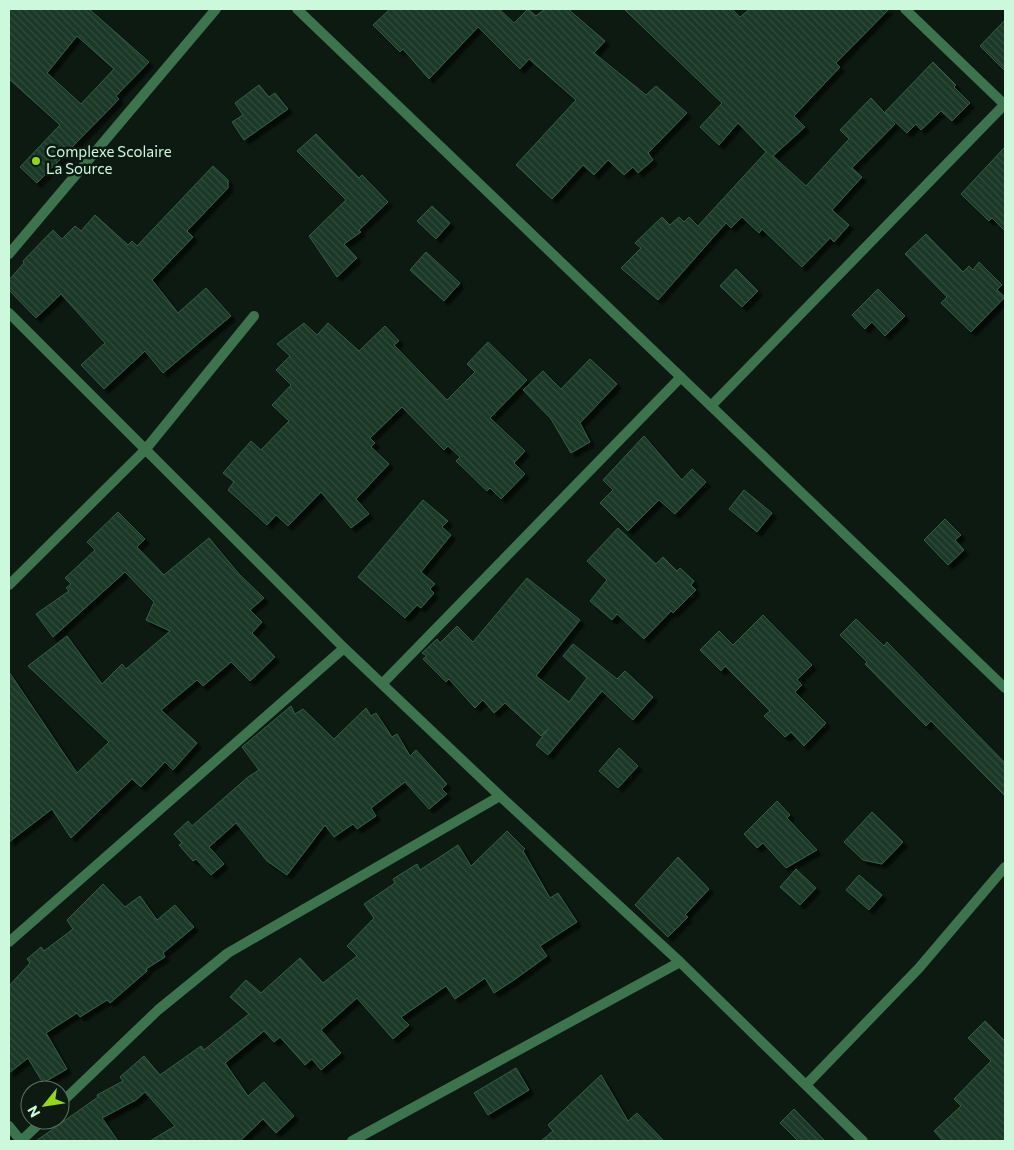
<svg xmlns="http://www.w3.org/2000/svg" width="1014" height="1150" font-family="Commissioner,sans-serif">
  <style>
    .building { fill: url(#building-back-hatch); stroke: #306146; fill-rule: evenodd; filter: url(#shadow) }
    .lines { fill: none; stroke-linecap: round; stroke-linejoin: round }
    .minor { stroke: #3d734d; stroke-width: 10 }
    .poi-dot { fill: #95d61b; stroke: #0d1a12; stroke-width: 2 }
    .labels { text-anchor: middle; stroke-width: 5; stroke-linejoin: round; paint-order: stroke }
    .poi-label { font-size: 15px; fill: #ccf9dc; stroke: #0d1a12; text-anchor: start }
  </style>
  <defs>
    <pattern id="building-back-hatch" width="6" height="6" patternUnits="userSpaceOnUse" patternTransform="scale(1.25)"><rect width="6" height="6" fill="#1b3828"/><path d="M-1 5l2 2M0 0l6 6M5-1l2 2" fill="none" stroke="#304c3c"/></pattern>
    <filter id="shadow"><feDropShadow dx="4.5" dy="4.5" stdDeviation="1" flood-color="#0009"/></filter>
  </defs>
  <rect width="100%" height="100%" fill="#0d1a12"/>
  <path class="building" d="M 9,9 L 89,9 L 149,62 L 116,96 L 119,99 L 37,183 L 20,167 L 60,125 L 9,79 ZM 77,36 L 114,69 L 81,104 L 47,73 Z
    M 390,9 L 499,9 L 514,23 L 528,9 L 536,16 L 545,9 L 568,9 L 605,41 L 594,53 L 646,95 L 656,86 L 687,113 L 648,153 L 653,160 L 638,173 L 633,167 L 624,175 L 608,160 L 594,175 L 583,165 L 552,199 L 516,165 L 576,100 L 529,59 L 520,69 L 478,27 L 429,79 L 403,49 L 400,52 L 373,25 Z
    M 624,9 L 732,9 L 740,17 L 750,9 L 889,9 L 836,63 L 840,67 L 794,116 L 805,127 L 773,156 L 806,186 L 849,139 L 840,130 L 871,98 L 895,124 L 852,168 L 862,177 L 832,210 L 849,225 L 834,242 L 830,238 L 802,267 L 762,229 L 759,233 L 742,217 L 731,228 L 726,223 L 658,300 L 621,268 L 641,248 L 635,243 L 662,217 L 670,225 L 679,217 L 684,222 L 689,217 L 698,226 L 766,152 L 738,123 L 719,145 L 700,127 L 722,103 Z
    M 1005,20 L 1005,71 L 980,46 Z
    M 933,62 L 956,85 L 954,87 L 970,103 L 952,121 L 941,111 L 921,130 L 916,124 L 907,133 L 885,112 Z
    M 259,85 L 269,97 L 275,93 L 288,109 L 244,140 L 232,122 L 243,115 L 235,103 Z
    M 316,134 L 359,178 L 362,175 L 388,202 L 359,230 L 361,232 L 344,244 L 357,258 L 337,277 L 309,236 L 346,200 L 297,151 Z
    M 1005,147 L 1005,231 L 992,218 L 989,221 L 961,194 Z
    M 213,166 L 228,180 L 228,188 L 187,231 L 193,237 L 152,280 L 178,313 L 206,288 L 231,316 L 163,373 L 145,351 L 104,389 L 81,365 L 105,343 L 61,294 L 36,318 L 9,290 L 9,280 L 24,263 L 23,261 L 53,230 L 62,239 L 75,226 L 81,231 L 95,215 L 128,245 L 132,241 L 137,246 Z
    M 432,206 L 450,223 L 436,239 L 417,221 Z
    M 926,234 L 963,272 L 969,266 L 973,270 L 979,262 L 1002,285 L 997,290 L 1005,297 L 971,332 L 941,303 L 947,297 L 905,254 Z
    M 426,252 L 460,283 L 444,301 L 410,270 Z
    M 736,269 L 758,291 L 742,307 L 720,286 Z
    M 878,289 L 905,316 L 885,336 L 872,322 L 865,329 L 852,315 Z
    M 304,323 L 317,335 L 328,323 L 359,351 L 385,326 L 399,341 L 394,345 L 447,400 L 475,372 L 467,364 L 488,342 L 527,380 L 490,418 L 525,451 L 514,463 L 525,474 L 501,499 L 490,488 L 487,491 L 456,461 L 460,457 L 448,446 L 444,450 L 402,407 L 370,438 L 375,443 L 371,447 L 389,464 L 356,499 L 369,514 L 351,528 L 321,492 L 288,526 L 276,515 L 267,525 L 228,490 L 234,482 L 223,473 L 251,441 L 261,450 L 289,421 L 272,405 L 291,385 L 276,370 L 290,356 L 277,344 Z
    M 590,359 L 617,384 L 580,423 L 590,442 L 571,453 L 551,419 L 523,390 L 543,371 L 561,389 Z
    M 644,436 L 682,480 L 692,469 L 706,482 L 675,514 L 659,500 L 628,531 L 600,503 L 613,490 L 603,480 Z
    M 744,490 L 772,513 L 757,532 L 729,509 Z
    M 423,500 L 448,521 L 442,527 L 451,535 L 421,572 L 435,584 L 430,589 L 434,593 L 421,608 L 417,605 L 405,618 L 358,577 Z
    M 118,512 L 145,539 L 137,547 L 164,575 L 209,538 L 239,574 L 264,598 L 250,610 L 262,622 L 252,633 L 275,657 L 250,681 L 231,662 L 203,686 L 197,680 L 161,710 L 197,743 L 173,770 L 165,762 L 141,787 L 132,779 L 71,838 L 52,809 L 9,842 L 9,672 L 77,773 L 109,742 L 28,666 L 67,636 L 102,684 L 122,664 L 126,669 L 170,631 L 146,620 L 154,602 L 125,572 L 53,637 L 36,614 L 69,591 L 66,588 L 71,584 L 65,578 L 95,550 L 87,542 Z
    M 945,519 L 961,535 L 955,540 L 964,550 L 948,565 L 924,540 Z
    M 618,528 L 656,564 L 663,557 L 677,571 L 680,568 L 694,581 L 691,585 L 696,590 L 673,613 L 671,611 L 644,639 L 617,614 L 612,620 L 590,601 L 607,580 L 587,561 Z
    M 527,578 L 580,620 L 536,676 L 569,702 L 587,678 L 563,656 L 573,644 L 617,679 L 625,671 L 653,697 L 633,720 L 602,691 L 548,755 L 536,745 L 548,729 L 541,736 L 505,703 L 494,713 L 483,700 L 475,708 L 449,679 L 446,682 L 423,659 L 427,656 L 422,653 L 437,639 L 440,643 L 457,626 L 473,642 Z
    M 763,615 L 812,665 L 797,680 L 802,685 L 795,692 L 826,723 L 804,746 L 791,732 L 785,737 L 764,716 L 770,711 L 725,666 L 721,671 L 700,650 L 719,631 L 733,645 Z
    M 856,619 L 884,646 L 887,642 L 1005,763 L 1005,796 L 931,721 L 926,726 L 865,664 L 867,662 L 840,635 Z
    M 291,706 L 295,714 L 303,709 L 334,739 L 366,708 L 371,716 L 376,713 L 392,737 L 397,734 L 410,756 L 416,750 L 447,784 L 442,789 L 447,794 L 429,809 L 405,782 L 371,808 L 376,816 L 357,829 L 353,824 L 334,837 L 325,825 L 287,875 L 267,861 L 236,823 L 209,847 L 224,864 L 211,875 L 196,859 L 193,861 L 179,845 L 182,843 L 174,834 L 188,821 L 192,826 L 248,777 L 259,770 L 242,747 Z
    M 619,748 L 638,766 L 618,788 L 599,771 Z
    M 777,801 L 790,815 L 787,818 L 817,850 L 786,868 L 763,843 L 757,848 L 744,834 Z
    M 872,812 L 903,842 L 882,864 L 863,860 L 844,842 Z
    M 507,831 L 525,849 L 523,851 L 550,898 L 558,893 L 577,922 L 540,946 L 547,956 L 514,980 L 494,993 L 485,978 L 455,999 L 446,986 L 401,1017 L 409,1025 L 393,1039 L 357,998 L 321,1030 L 341,1053 L 321,1070 L 312,1059 L 305,1065 L 280,1037 L 274,1042 L 264,1031 L 225,1063 L 248,1096 L 264,1082 L 294,1116 L 276,1133 L 263,1119 L 240,1141 L 150,1141 L 175,1126 L 145,1092 L 136,1100 L 102,1118 L 118,1141 L 36,1141 L 98,1097 L 97,1095 L 123,1081 L 120,1077 L 144,1056 L 160,1075 L 201,1046 L 204,1050 L 249,1014 L 230,997 L 246,980 L 261,993 L 300,958 L 323,983 L 357,956 L 347,946 L 374,918 L 364,904 L 395,883 L 393,879 L 417,864 L 420,870 L 458,845 L 471,866 Z
    M 678,857 L 709,889 L 685,915 L 688,917 L 668,937 L 635,905 Z
    M 796,869 L 816,888 L 800,905 L 780,887 Z
    M 859,875 L 882,895 L 869,910 L 846,890 Z
    M 103,884 L 125,907 L 140,896 L 157,920 L 175,905 L 194,927 L 163,953 L 165,957 L 146,969 L 147,971 L 110,1003 L 107,1000 L 80,1017 L 77,1013 L 46,1033 L 67,1069 L 43,1083 L 28,1058 L 9,1073 L 9,986 L 30,963 L 27,959 L 41,947 L 44,951 L 73,929 L 67,920 Z
    M 985,1021 L 1005,1041 L 1005,1141 L 943,1141 L 934,1131 L 961,1106 L 954,1099 L 991,1061 L 968,1038 Z
    M 516,1068 L 529,1090 L 488,1115 L 474,1093 Z
    M 601,1075 L 628,1121 L 637,1113 L 664,1141 L 541,1141 L 553,1131 L 548,1125 Z
    M 794,1109 L 825,1141 L 798,1141 L 780,1123 Z"/>
  <g class="lines">
    <path class="minor" d="M 297,9 L 1005,688
      M 905,9 L 1005,105
      M 9,254 L 216,9
      M 9,313 L 344,648 L 500,796 L 680,962 L 863,1141
      M 711,406 L 1005,104
      M 9,585 L 145,450 L 254,316
      M 382,684 L 681,377
      M 9,942 L 344,648
      M 806,1085 L 919,968 L 1005,867
      M 60,1104 L 158,1010 L 228,953 L 500,796
      M 9,1126 L 21,1141
      M 21,1141 L 43,1120
      M 352,1141 L 680,962"/>
  </g>
  <circle class="poi-dot" cx="36" cy="161" r="5"/>
  <g class="labels">
    <g class="poi-label">
      <text x="46" y="157">Complexe Scolaire<tspan x="46" dy="17">La Source</tspan></text>
    </g>
  </g>
  <rect width="1014" height="1150" fill="none" stroke="#ccf9dc" stroke-width="20"/>
  <g transform="translate(45 1105) rotate(240)"><circle r="24" fill="#0d1a12" stroke="#597363"/>
  <path d="M0-4L9 19L0 12L-9 19Z" fill="#95d61b"/>
  <text y="-8" font-size="14" font-weight="bold" text-anchor="middle" fill="#ccf9dc">N</text>
  </g>
</svg>
